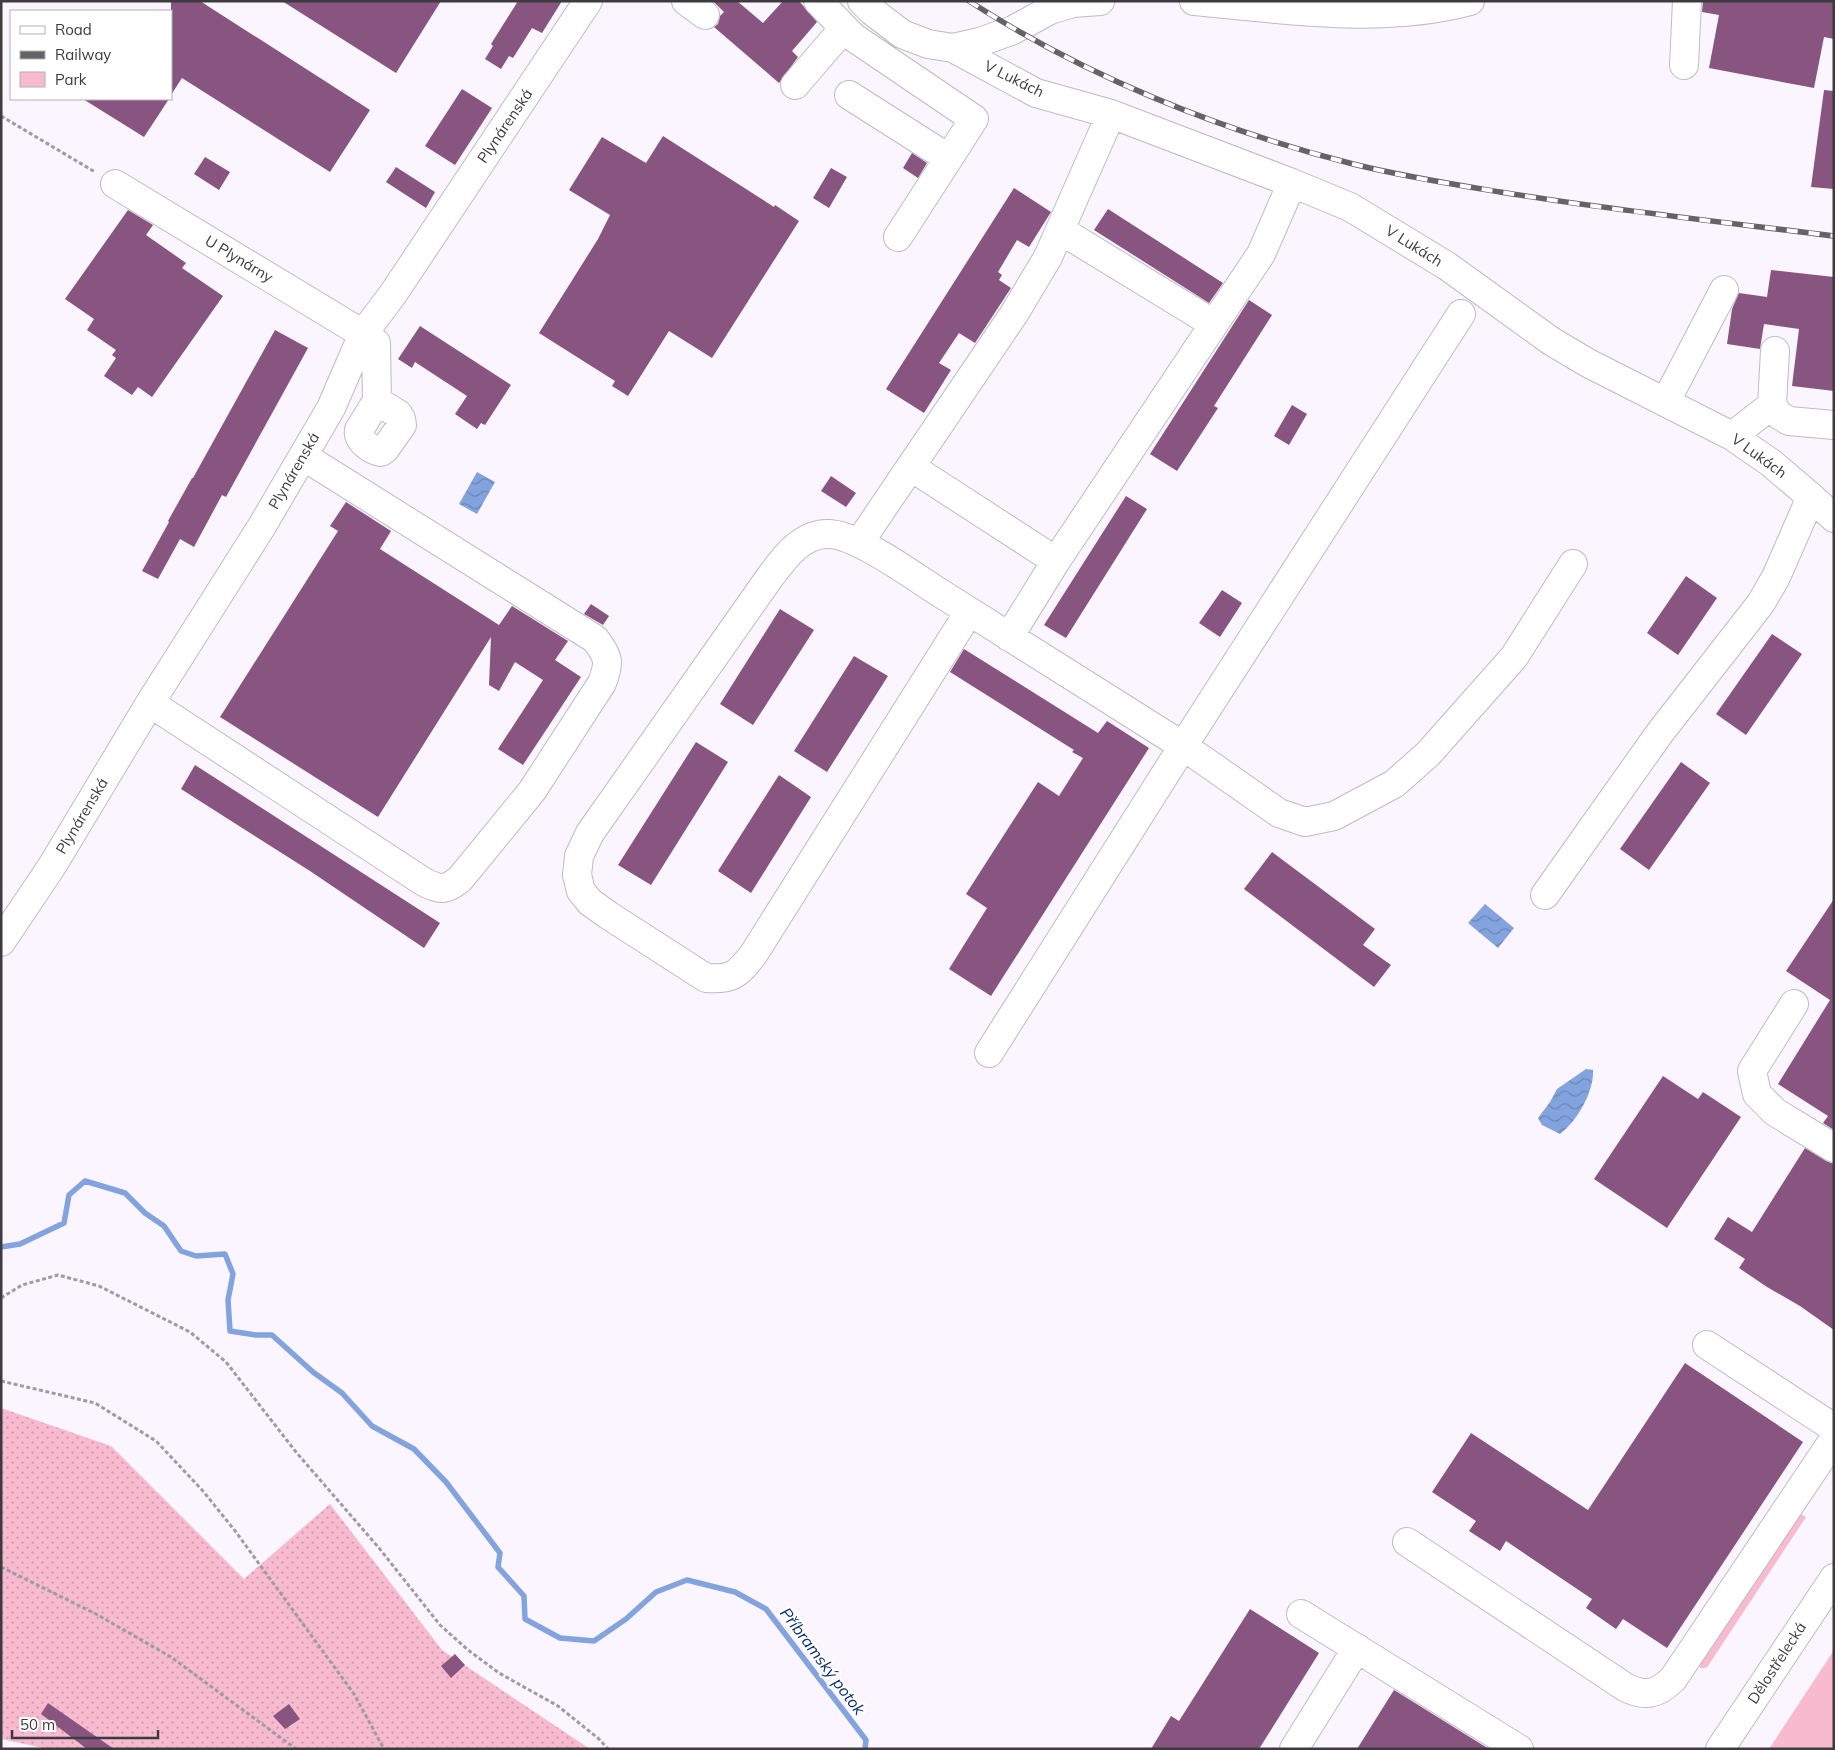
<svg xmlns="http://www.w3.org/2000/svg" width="1835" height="1750" font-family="Mulish,sans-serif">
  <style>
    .green { fill: #f7bacf }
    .garden { fill: url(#garden-dots) }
    .water { fill: url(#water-waves) }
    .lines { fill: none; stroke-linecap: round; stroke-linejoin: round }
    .stream { stroke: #82a3dd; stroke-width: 5.5 }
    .building { fill: #885480 }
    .minor-casing { stroke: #bfbbc4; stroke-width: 30 }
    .path { stroke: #9f9ba2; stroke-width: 3; stroke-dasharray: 4 2.5; stroke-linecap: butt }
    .minor { stroke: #fff; stroke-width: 28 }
    .rail-casing { stroke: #656368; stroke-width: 5.5 }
    .rail { stroke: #fff; stroke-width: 4; stroke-dasharray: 11; stroke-linecap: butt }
    .labels { text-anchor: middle; stroke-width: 5; stroke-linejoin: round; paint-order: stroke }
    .street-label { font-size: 15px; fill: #3d3b3f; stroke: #fff }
    .water-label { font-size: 16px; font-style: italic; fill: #0b2e71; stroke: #fff }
  </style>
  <defs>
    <pattern id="garden-dots" width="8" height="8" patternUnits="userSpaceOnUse" patternTransform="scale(1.25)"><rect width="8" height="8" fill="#f7bacf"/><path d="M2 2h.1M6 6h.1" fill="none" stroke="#c998a9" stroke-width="1.8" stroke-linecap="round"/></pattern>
    <pattern id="water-waves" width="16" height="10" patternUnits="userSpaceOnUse" patternTransform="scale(1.25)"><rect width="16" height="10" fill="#82a3dd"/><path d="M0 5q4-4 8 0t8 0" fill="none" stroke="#6c86b5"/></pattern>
  </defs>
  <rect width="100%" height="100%" fill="#faf5fe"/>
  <path class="green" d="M 1796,1511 L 1806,1517 L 1708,1666 L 1705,1668 L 1700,1668 L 1698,1664 Z
    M 1834,1650 L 1834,1749 L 1769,1749 Z"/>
  <path class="garden" d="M 1,1408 L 111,1446 L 244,1579 L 330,1504 L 442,1650 L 590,1749 L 48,1749 L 1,1739 Z"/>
  <path class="water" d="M 477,472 L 495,482 L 477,514 L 459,504 Z
    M 1485,904 L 1514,928 L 1498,948 L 1468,923 Z
    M 1586,1069 L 1593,1070 C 1594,1092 1577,1121 1560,1134 L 1542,1125 L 1538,1118 L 1550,1102 L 1557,1089 Z"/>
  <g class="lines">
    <path class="stream" d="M 1,1247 L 20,1244 L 64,1223 L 69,1195 L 85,1181 L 125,1193 L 145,1213 L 164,1226 L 181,1251 L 196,1256 L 225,1254 L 233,1274 L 228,1300 L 230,1331 L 256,1335 L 272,1335 L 313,1372 L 342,1393 L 372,1426 L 414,1449 L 446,1482 L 500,1553 L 498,1567 L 524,1596 L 525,1619 L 560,1638 L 594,1641 L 626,1619 L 656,1592 L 687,1580 L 735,1592 L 766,1609 L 866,1740 L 865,1749"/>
  </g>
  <path class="building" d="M 171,1 L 200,1 L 370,110 L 330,172 L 182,78 L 171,95 Z
    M 282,1 L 441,1 L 396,73 Z
    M 518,1 L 562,1 L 542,33 L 532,28 L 513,58 L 509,56 L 501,69 L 485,59 L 493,46 L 491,44 Z
    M 713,1 L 737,1 L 763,23 L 783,1 L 799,1 L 817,22 L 792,51 L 798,57 L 779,83 L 714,27 L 718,24 L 720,16 L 724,12 Z
    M 1703,1 L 1834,1 L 1834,39 L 1824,37 L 1814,88 L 1709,68 L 1719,15 L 1702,12 Z
    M 462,89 L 492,108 L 455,165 L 425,146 Z
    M 1824,90 L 1834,91 L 1834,189 L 1811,187 Z
    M 83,99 L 169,99 L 144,137 Z
    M 663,136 L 774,207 L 775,205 L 799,221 L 712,358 L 669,331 L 628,396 L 612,386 L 615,381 L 539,333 L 598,239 L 610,215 L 569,190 L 602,137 L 646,163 Z
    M 912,153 L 927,163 L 918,178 L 903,168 Z
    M 205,157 L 230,172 L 219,190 L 194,174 Z
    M 396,167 L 435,192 L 426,208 L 386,182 Z
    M 831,168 L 847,177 L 829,208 L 813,198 Z
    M 1014,188 L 1051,212 L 1029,247 L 1017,240 L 998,272 L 1002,275 L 999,280 L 1011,288 L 975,343 L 959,333 L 939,363 L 951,370 L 924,413 L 886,389 Z
    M 1108,209 L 1223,283 L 1209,303 L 1094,230 Z
    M 128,210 L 153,225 L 146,235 L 186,263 L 182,268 L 223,296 L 152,397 L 138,387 L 132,395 L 104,376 L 116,358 L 112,355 L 116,350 L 87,330 L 94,319 L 65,299 Z
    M 1771,270 L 1834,277 L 1834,391 L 1792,386 L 1799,329 L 1764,324 L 1760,349 L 1727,344 L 1732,309 L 1739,293 L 1767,297 Z
    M 1249,300 L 1272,315 L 1214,406 L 1218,408 L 1177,471 L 1150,454 Z
    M 420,326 L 511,385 L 485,425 L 481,423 L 477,429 L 455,414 L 467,396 L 415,362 L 412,368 L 398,359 Z
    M 275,330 L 308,348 L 226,497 L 222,495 L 194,547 L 180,539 L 158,579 L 142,571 L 169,522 L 168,521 L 192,478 L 193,478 Z
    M 1292,405 L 1307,414 L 1289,445 L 1274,436 Z
    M 831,476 L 856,493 L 846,507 L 821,491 Z
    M 1126,496 L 1147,509 L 1066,638 L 1044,625 Z
    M 346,502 L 391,531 L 380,549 L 499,625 L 512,606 L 568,641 L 555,660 L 581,677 L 523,765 L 498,749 L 543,680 L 515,662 L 499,691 L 489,685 L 491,637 L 378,817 L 220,717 L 338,531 L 330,526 Z
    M 1686,576 L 1717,598 L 1678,655 L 1647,633 Z
    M 1222,590 L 1242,603 L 1220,637 L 1199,623 Z
    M 591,604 L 609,616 L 603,625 L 584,614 Z
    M 780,609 L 814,630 L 753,725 L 720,704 Z
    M 1772,634 L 1802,654 L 1746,735 L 1716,714 Z
    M 964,649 L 1098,733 L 1107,721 L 1149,748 L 991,996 L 949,969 L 987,908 L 966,894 L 1038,782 L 1059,796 L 1083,758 L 1072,752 L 1074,750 L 950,672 Z
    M 854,656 L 888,676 L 827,772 L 794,751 Z
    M 696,742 L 728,762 L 651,885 L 618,865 Z
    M 1681,762 L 1710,783 L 1649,870 L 1620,849 Z
    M 195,765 L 440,923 L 424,948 L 310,871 L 181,789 Z
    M 779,775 L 811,797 L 751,893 L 718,871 Z
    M 1272,852 L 1375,929 L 1363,945 L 1391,965 L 1374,987 L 1244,889 Z
    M 1834,899 L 1834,1130 L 1823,1123 L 1828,1116 L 1778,1084 L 1830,1000 L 1786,971 Z
    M 1663,1076 L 1698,1099 L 1703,1092 L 1741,1117 L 1667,1228 L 1594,1179 Z
    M 1805,1148 L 1826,1161 L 1834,1164 L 1834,1330 L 1800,1306 L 1767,1287 L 1739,1268 L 1745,1259 L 1714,1239 L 1728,1217 L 1752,1232 Z
    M 1685,1363 L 1803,1442 L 1667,1648 L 1623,1619 L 1616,1629 L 1586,1608 L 1592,1599 L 1506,1541 L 1500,1551 L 1469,1531 L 1476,1521 L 1432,1492 L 1471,1433 L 1588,1510 Z
    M 1250,1609 L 1319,1653 L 1259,1749 L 1151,1749 L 1171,1716 L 1179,1721 Z
    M 455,1654 L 465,1665 L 451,1678 L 441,1666 Z
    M 1394,1690 L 1489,1749 L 1357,1749 Z
    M 48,1703 L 114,1749 L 87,1749 L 41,1714 Z
    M 289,1704 L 300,1719 L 285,1729 L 273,1716 Z"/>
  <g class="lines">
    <g class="minor-casing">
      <path id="minor" d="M 686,1 L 705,15
        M 818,1 L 853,37 L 974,119 L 898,237
        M 862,1 L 872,11 L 902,34 L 928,44 L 953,48 L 980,42 L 1013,30 L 1050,10 L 1073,3 L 1100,1
        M 1194,1 C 1285,9 1380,25 1470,1
        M 953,48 L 1036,93 L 1111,114 L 1292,183 L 1350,207 L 1447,266 L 1551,341 L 1588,363 L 1732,436 L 1771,463 L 1811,497 L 1834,518
        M 1684,65 L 1687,1
        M 795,85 L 844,28
        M 849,95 L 948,158
        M 115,184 L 363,334 L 376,343 L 377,401 L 359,430 C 357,441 371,450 381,452 L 385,449 L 402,425 L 401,419 L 398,414 L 377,401
        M 1214,324 L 1261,254 L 1292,183
        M 1775,351 L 1772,405 L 1779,415 L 1789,421 L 1834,425
        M 1666,401 L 1724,290
        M 1732,436 L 1772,405
        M 911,467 L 1056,561
        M 859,543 L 1014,314 L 1048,257 L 1111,114
        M 969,612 L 753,955 C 737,975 732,980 706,978 L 608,915 L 590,902 L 581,891 L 577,875 L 579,856 L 590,833 L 770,577 C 784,558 802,533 829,534 C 859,535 917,579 945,596 C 1024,646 1103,696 1183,746 L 1461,314
        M 1009,637 L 1056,561 L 1214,324 L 1060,230
        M 150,703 L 424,882 C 441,890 445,891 460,879 L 532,791 L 602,683 C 610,662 609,657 595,639 L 303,456
        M 1545,895 L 1659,734 L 1761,603 L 1776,577 L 1811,497
        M 1,942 L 52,866 L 150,703 L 262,526 L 331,408 L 363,334 L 393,294 L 588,1
        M 1794,1004 L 1752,1071 L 1757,1094 L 1775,1112 L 1834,1148
        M 989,1053 L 1183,746 L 1279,813 L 1305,822 L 1334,816 L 1394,784 L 1428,754 L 1514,657 L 1573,564
        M 1707,1345 L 1834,1428
        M 1407,1542 L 1625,1687 C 1644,1697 1657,1695 1673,1679 L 1834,1439
        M 1301,1614 L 1519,1749
        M 1294,1749 L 1357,1648
        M 1720,1749 L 1834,1578"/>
    </g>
    <path class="path" d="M 1,116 L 95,172
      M 1,1298 L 22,1285 L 58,1275 L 99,1286 L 190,1332 L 226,1362 L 296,1452 L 379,1548 L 440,1625 L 468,1650 L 499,1673 L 558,1706 L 599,1739 L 608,1749
      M 1,1381 L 95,1403 L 156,1441 L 203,1491 L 236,1532 L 354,1694 L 384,1749
      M 1,1567 L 96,1614 L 171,1657 L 296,1749"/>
    <use href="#minor" class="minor"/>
    <g class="rail-casing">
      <path id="rail" d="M 969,1 C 1085,76 1219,130 1353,164 C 1401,176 1451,184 1500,192 C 1611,210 1722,222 1834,236"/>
    </g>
    <use href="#rail" class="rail"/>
  </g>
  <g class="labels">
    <g class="street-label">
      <text transform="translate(1014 79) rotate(26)" y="5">V Lukách</text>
      <text transform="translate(505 126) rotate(-56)" y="5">Plynárenská</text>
      <text transform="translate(1414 246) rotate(32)" y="5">V Lukách</text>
      <text transform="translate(239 259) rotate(31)" y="5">U Plynárny</text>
      <text transform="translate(1759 456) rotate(36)" y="5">V Lukách</text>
      <text transform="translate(294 471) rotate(-60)" y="5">Plynárenská</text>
      <text transform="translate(82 816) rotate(-59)" y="5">Plynárenská</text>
      <text transform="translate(1777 1663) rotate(-57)" y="5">Dělostřelecká</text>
    </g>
    <g class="water-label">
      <text transform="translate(823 1661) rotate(53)" y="6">Příbramský potok</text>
    </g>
  </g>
  <rect width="1835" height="1750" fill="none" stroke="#3d3b3f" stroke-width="5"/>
  <rect x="10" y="10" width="162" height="90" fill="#ffffff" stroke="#b1b1b2"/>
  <rect x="20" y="26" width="25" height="8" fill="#ffffff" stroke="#b1b1b2"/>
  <text x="55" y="35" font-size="15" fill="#3d3b3f">Road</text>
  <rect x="20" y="51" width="25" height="8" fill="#656368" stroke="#b1b1b2"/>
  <text x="55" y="60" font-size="15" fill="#3d3b3f">Railway</text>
  <rect x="20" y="72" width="25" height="15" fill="#f7bacf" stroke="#b1b1b2"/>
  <text x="55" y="85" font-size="15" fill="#3d3b3f">Park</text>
  <path d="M12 1730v8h146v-8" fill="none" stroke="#3d3b3f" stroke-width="2.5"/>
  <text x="20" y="1730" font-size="15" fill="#3d3b3f" stroke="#ffffff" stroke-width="4" paint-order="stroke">50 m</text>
</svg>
